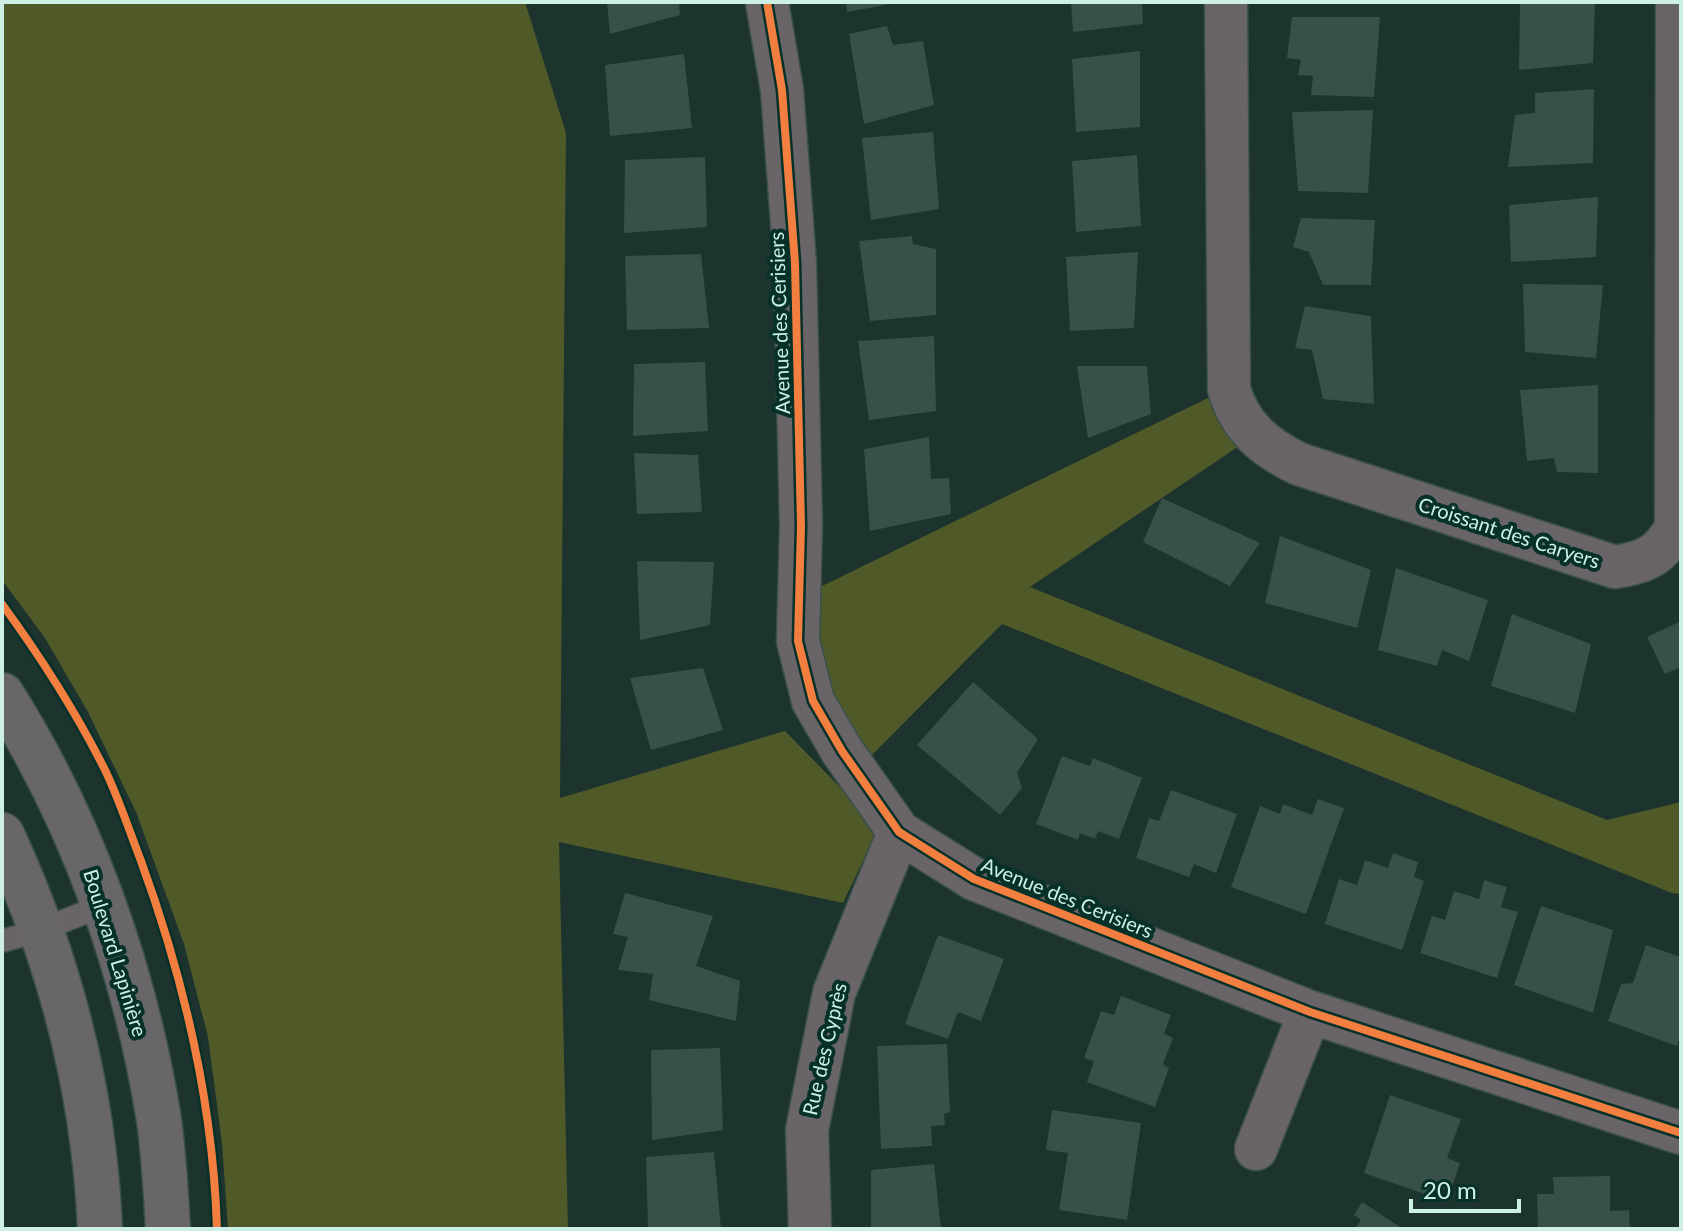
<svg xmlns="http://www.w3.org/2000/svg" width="1683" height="1231" font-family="Lato,sans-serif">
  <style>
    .green { fill: #505a29 }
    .building { fill: #385048 }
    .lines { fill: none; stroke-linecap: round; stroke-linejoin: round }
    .service-casing { stroke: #3a504b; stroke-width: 25 }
    .minor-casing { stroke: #3a504b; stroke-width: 45 }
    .secondary-casing { stroke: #3a504b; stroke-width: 47 }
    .service { stroke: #696467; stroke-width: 22 }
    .minor { stroke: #696467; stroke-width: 42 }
    .secondary { stroke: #686668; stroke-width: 44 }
    .cycleway-casing { stroke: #063129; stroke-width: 13 }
    .cycleway { stroke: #f27e40; stroke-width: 8 }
    .labels { text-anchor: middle; stroke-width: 8; stroke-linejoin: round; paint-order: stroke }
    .street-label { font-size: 20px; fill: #ccf0e6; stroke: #063129 }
  </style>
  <rect width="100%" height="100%" fill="#1c332e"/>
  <path class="green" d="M 2,2 L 525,2 L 566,133 L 560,798 L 785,731 L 879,827 L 843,903 L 559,842 L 568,1229 L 228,1229 L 222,1143 L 208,1037 L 184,944 L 136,812 L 88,712 L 45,638 L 2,580 Z
    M 1212,396 L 1242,444 L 1030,587 L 1607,820 L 1681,802 L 1681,894 L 1672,893 L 1002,624 L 866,761 L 828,688 L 815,648 L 818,588 Z"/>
  <path class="building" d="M 607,2 L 679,2 L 680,15 L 610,34 Z
    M 846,2 L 891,2 L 891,4 L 847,12 Z
    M 1071,2 L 1142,2 L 1143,24 L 1073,32 Z
    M 1520,2 L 1595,2 L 1593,63 L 1519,70 Z
    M 1292,17 L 1380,17 L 1374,97 L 1311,95 L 1313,76 L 1298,75 L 1301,60 L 1287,58 Z
    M 887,26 L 893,45 L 923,41 L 934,105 L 864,124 L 849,34 Z
    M 1140,51 L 1140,127 L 1076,132 L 1072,59 Z
    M 684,54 L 692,128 L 610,136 L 605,65 Z
    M 1594,89 L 1593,163 L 1508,167 L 1515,115 L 1535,113 L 1535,93 Z
    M 1373,110 L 1368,193 L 1298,191 L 1292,112 Z
    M 933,132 L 939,209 L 871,220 L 862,138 Z
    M 1137,155 L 1141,226 L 1076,232 L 1072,161 Z
    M 705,157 L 707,227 L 624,233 L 625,160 Z
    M 1598,197 L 1596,257 L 1511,262 L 1509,205 Z
    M 1301,218 L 1375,220 L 1371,285 L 1323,285 L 1309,252 L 1293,247 Z
    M 912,236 L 913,244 L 936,249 L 936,315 L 870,321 L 859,241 Z
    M 1138,252 L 1134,328 L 1070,331 L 1066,257 Z
    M 701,254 L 709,328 L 627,330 L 625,256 Z
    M 1523,284 L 1603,285 L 1596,358 L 1525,352 Z
    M 1305,306 L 1371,316 L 1374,404 L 1323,399 L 1312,350 L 1295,348 Z
    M 934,336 L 936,411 L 869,420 L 858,341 Z
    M 705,362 L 708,431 L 633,436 L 634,364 Z
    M 1077,366 L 1147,366 L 1151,414 L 1088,438 Z
    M 1598,385 L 1598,473 L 1557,472 L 1554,458 L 1527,461 L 1520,390 Z
    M 929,437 L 931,479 L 949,478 L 951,514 L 870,531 L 864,449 Z
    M 634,453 L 698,455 L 702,512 L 637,514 Z
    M 1162,498 L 1260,543 L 1230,586 L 1143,542 Z
    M 1280,536 L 1371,570 L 1357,628 L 1265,603 Z
    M 637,561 L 714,562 L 710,625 L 640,640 Z
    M 1396,568 L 1488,600 L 1469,661 L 1442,650 L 1437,666 L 1378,650 Z
    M 1512,614 L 1591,644 L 1575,713 L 1491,686 Z
    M 1681,621 L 1681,667 L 1665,674 L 1647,637 Z
    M 703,668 L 723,730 L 651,750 L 630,678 Z
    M 973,682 L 1038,739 L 1017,773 L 1022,788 L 1000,815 L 917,745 Z
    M 1062,756 L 1090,766 L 1093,758 L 1142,778 L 1119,839 L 1098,831 L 1095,839 L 1080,833 L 1078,840 L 1036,824 Z
    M 1171,790 L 1237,814 L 1216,873 L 1194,864 L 1189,877 L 1136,858 L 1149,818 L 1159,821 Z
    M 1318,799 L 1344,808 L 1306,914 L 1231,887 L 1260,806 L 1280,814 L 1283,804 L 1312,815 Z
    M 1393,853 L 1418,862 L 1414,877 L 1424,881 L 1402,950 L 1325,924 L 1339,879 L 1357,885 L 1365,860 L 1388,868 Z
    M 1484,880 L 1507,887 L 1501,907 L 1518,912 L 1497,978 L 1420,953 L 1432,916 L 1445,920 L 1454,891 L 1479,899 Z
    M 625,893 L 713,916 L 696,966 L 740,981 L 736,1021 L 649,1000 L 653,974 L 618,970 L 628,937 L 613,934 Z
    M 1541,906 L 1613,930 L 1593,1013 L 1514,985 Z
    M 938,935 L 1004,959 L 981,1021 L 958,1012 L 948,1039 L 905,1024 Z
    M 1646,945 L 1681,957 L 1681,1035 L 1677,1046 L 1608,1021 L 1621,984 L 1633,983 Z
    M 1121,996 L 1171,1015 L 1164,1034 L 1173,1038 L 1163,1064 L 1169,1068 L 1155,1107 L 1087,1082 L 1094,1061 L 1084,1058 L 1101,1011 L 1114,1015 Z
    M 947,1044 L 950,1112 L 944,1114 L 945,1125 L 931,1126 L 932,1146 L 881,1149 L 877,1046 Z
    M 720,1048 L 723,1130 L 652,1140 L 651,1050 Z
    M 1390,1095 L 1461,1119 L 1447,1158 L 1460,1163 L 1451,1191 L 1436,1186 L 1433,1197 L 1364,1173 Z
    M 1052,1110 L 1141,1123 L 1127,1220 L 1059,1210 L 1068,1153 L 1046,1150 Z
    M 714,1152 L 721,1229 L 648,1229 L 646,1157 Z
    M 934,1164 L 941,1229 L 871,1229 L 871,1170 Z
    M 1610,1176 L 1610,1211 L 1629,1210 L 1630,1229 L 1538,1229 L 1537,1194 L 1554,1194 L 1553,1177 Z
    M 1362,1202 L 1403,1229 L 1355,1229 L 1361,1220 L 1354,1215 Z"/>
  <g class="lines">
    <g class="service-casing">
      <path id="service" d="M 2,941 L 41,930 L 104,905"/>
    </g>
    <g class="minor-casing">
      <path id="minor" d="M 767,2 L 782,90 L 795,263 L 801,526 L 798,641 L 813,701 L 842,751 L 899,832 L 974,879 L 1310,1012 L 1681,1133
        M 1226,2 L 1229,389 C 1240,427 1264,447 1299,464 L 1615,567 C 1646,562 1660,556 1676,528 L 1677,2
        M 1256,1149 L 1310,1012
        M 810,1229 L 807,1130 L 834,993 L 899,832"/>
    </g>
    <g class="secondary-casing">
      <path id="secondary" d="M 2,695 C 83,823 135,971 159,1120 C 164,1156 166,1193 168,1229
        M 2,835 C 60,960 94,1091 100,1229"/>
    </g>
    <use href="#service" class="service"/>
    <use href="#minor" class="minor"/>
    <use href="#secondary" class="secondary"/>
    <g class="cycleway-casing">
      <path id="cycleway" d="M 767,2 L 782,90 L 795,263 L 801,526 L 798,641 L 813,701 L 842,751 L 899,832 L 974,879 L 1310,1012 L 1681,1133
        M 2,604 C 40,656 76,712 105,770 C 119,799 129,830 141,861 C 184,979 213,1103 217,1229"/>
    </g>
    <use href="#cycleway" class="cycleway"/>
  </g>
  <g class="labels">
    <g class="street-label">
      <text transform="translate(780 323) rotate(-92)" y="7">Avenue des Cerisiers</text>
      <text transform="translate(1509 533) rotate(18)" y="7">Croissant des Caryers</text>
      <text transform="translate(1067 898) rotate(22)" y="7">Avenue des Cerisiers</text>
      <text transform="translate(115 953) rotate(73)" y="7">Boulevard Lapinière</text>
      <text transform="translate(825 1049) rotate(-77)" y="7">Rue des Cyprès</text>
    </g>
  </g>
  <rect width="1683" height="1231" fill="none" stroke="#ccf0e6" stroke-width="8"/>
  <path d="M1411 1199v12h108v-12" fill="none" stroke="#ccf0e6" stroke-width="4"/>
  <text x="1423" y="1199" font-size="24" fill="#ccf0e6" stroke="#063129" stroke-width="6" paint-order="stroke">20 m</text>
</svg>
